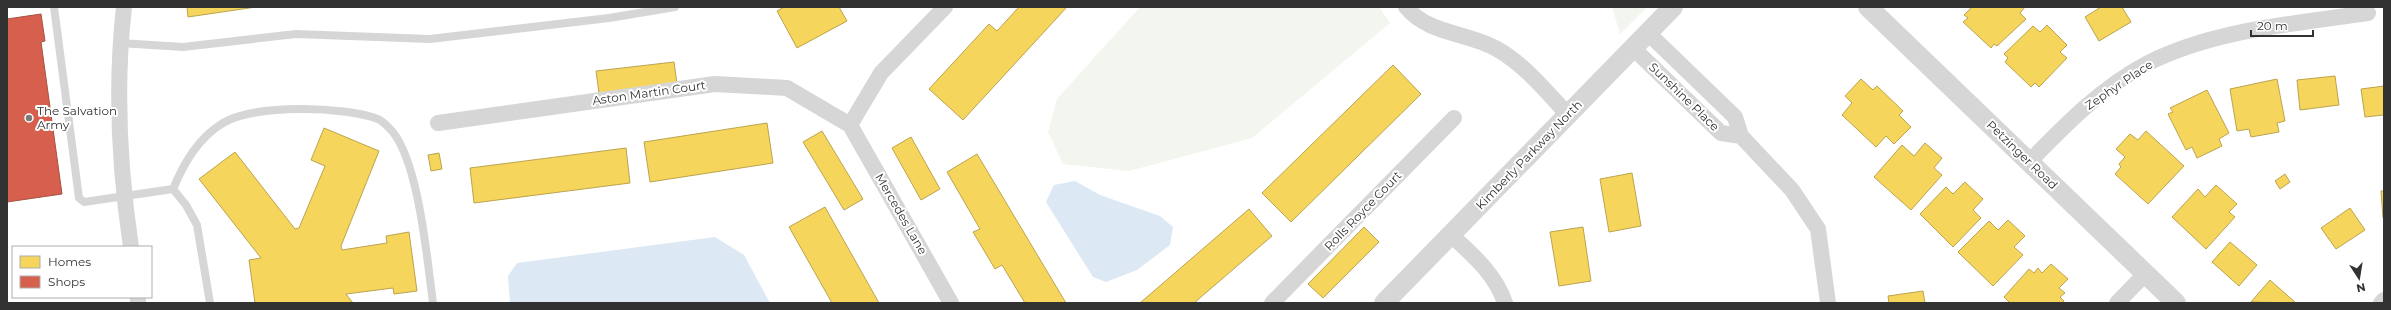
<svg xmlns="http://www.w3.org/2000/svg" width="2391" height="310" font-family="Montserrat,sans-serif">
  <style>
    .green { fill: #f2f6ee }
    .water { fill: #dce8f3 }
    .homes { fill: #f6d55c; stroke: #bba44f }
    .shops { fill: #d6604d; stroke: #a55245 }
    .lines { fill: none; stroke-linecap: round; stroke-linejoin: round }
    .service { stroke: #d6d6d6; stroke-width: 8 }
    .minor { stroke: #d6d6d6; stroke-width: 16 }
    .tertiary { stroke: #d6d6d6; stroke-width: 20 }
    .poi-dot { fill: #7a7a7a; stroke: #fff; stroke-width: 1.5 }
    .labels { text-anchor: middle; stroke-width: 4; stroke-linejoin: round; paint-order: stroke }
    .street-label { font-size: 12px; fill: #323232; stroke: #fff }
    .poi-label { font-size: 12px; fill: #323232; stroke: #fff; text-anchor: start }
  </style>
  <rect width="100%" height="100%" fill="#fff"/>
  <path class="green" d="M 1140,7 L 1379,7 L 1390,23 L 1252,138 L 1129,171 L 1063,164 L 1048,132 L 1057,99 Z
    M 1612,7 L 1647,7 L 1620,34 Z"/>
  <path class="water" d="M 1075,181 L 1100,195 L 1160,216 L 1173,227 L 1170,245 L 1137,270 L 1106,282 L 1093,277 L 1046,202 L 1054,185 Z
    M 715,237 L 744,255 L 770,303 L 510,303 L 508,276 L 517,263 Z"/>
  <path class="homes" d="M 187,7 L 256,7 L 188,17 Z
    M 784,7 L 839,7 L 847,21 L 797,48 L 777,11 Z
    M 1016,7 L 1067,7 L 963,120 L 929,89 L 989,24 L 997,31 L 1018,8 Z
    M 1972,7 L 2025,7 L 2020,13 L 2026,19 L 1997,46 L 1994,44 L 1991,48 L 1963,22 L 1968,18 L 1964,15 Z
    M 2101,7 L 2122,7 L 2131,22 L 2099,41 L 2085,17 Z
    M 2047,25 L 2067,45 L 2060,52 L 2067,58 L 2039,87 L 2035,83 L 2031,87 L 2005,62 L 2008,58 L 2004,54 L 2033,26 L 2040,32 Z
    M 674,62 L 677,84 L 599,93 L 596,71 Z
    M 1393,65 L 1421,94 L 1291,222 L 1262,193 Z
    M 2335,76 L 2339,105 L 2300,110 L 2297,80 Z
    M 1861,79 L 1873,90 L 1877,86 L 1903,111 L 1899,115 L 1911,127 L 1894,144 L 1886,136 L 1876,147 L 1842,115 L 1852,103 L 1845,96 Z
    M 2277,79 L 2285,121 L 2277,123 L 2279,132 L 2251,137 L 2249,129 L 2237,131 L 2230,89 Z
    M 2384,86 L 2384,115 L 2365,117 L 2361,89 Z
    M 2207,90 L 2229,133 L 2219,139 L 2222,146 L 2197,158 L 2192,147 L 2186,150 L 2168,114 L 2173,112 L 2170,108 Z
    M 767,123 L 773,163 L 650,182 L 644,142 Z
    M 324,128 L 379,151 L 341,246 L 342,250 L 387,243 L 386,236 L 409,232 L 417,291 L 394,294 L 393,288 L 346,294 L 353,303 L 255,303 L 249,260 L 261,258 L 199,179 L 235,152 L 295,229 L 299,228 L 325,166 L 311,160 Z
    M 822,131 L 863,199 L 844,210 L 803,142 Z
    M 2146,131 L 2184,166 L 2148,204 L 2115,174 L 2121,167 L 2119,164 L 2125,157 L 2116,149 L 2130,134 L 2138,140 Z
    M 911,137 L 940,189 L 921,200 L 892,148 Z
    M 1925,143 L 1942,158 L 1934,168 L 1942,175 L 1911,210 L 1874,177 L 1902,145 L 1914,156 Z
    M 626,148 L 630,183 L 474,203 L 470,168 Z
    M 439,153 L 442,169 L 431,171 L 428,155 Z
    M 977,154 L 1066,303 L 1025,303 L 1002,265 L 995,269 L 973,232 L 980,229 L 947,172 Z
    M 1632,173 L 1641,226 L 1609,232 L 1600,179 Z
    M 2285,174 L 2290,182 L 2280,189 L 2275,181 Z
    M 1965,182 L 1983,199 L 1973,210 L 1981,218 L 1953,247 L 1920,214 L 1946,187 L 1953,194 Z
    M 2216,185 L 2237,204 L 2229,212 L 2235,217 L 2206,249 L 2172,217 L 2198,189 L 2205,197 Z
    M 2381,191 L 2384,191 L 2384,218 L 2383,218 Z
    M 825,207 L 879,303 L 832,303 L 789,227 Z
    M 2350,208 L 2365,230 L 2336,249 L 2321,228 Z
    M 1249,209 L 1272,236 L 1194,303 L 1140,303 Z
    M 2008,220 L 2025,236 L 2014,247 L 2023,255 L 1993,286 L 1958,252 L 1989,221 L 1998,230 Z
    M 1364,227 L 1379,242 L 1323,298 L 1308,284 Z
    M 1583,227 L 1591,281 L 1559,286 L 1550,232 Z
    M 2230,242 L 2257,265 L 2239,286 L 2212,262 Z
    M 2051,264 L 2068,279 L 2059,288 L 2065,293 L 2060,297 L 2064,301 L 2063,303 L 2010,303 L 2004,297 L 2029,269 L 2034,273 L 2038,268 L 2042,273 Z
    M 2270,280 L 2296,303 L 2251,302 Z
    M 1923,291 L 1925,303 L 1889,303 L 1888,296 Z"/>
  <path class="shops" d="M 41,14 L 45,41 L 41,42 L 62,194 L 7,202 L 7,19 Z"/>
  <g class="lines">
    <path class="service" d="M 54,7 L 79,198 L 84,202 L 173,189 C 184,163 198,138 223,123 C 254,104 344,106 378,119 C 383,121 388,127 392,131 C 419,163 427,259 433,303
      M 120,43 L 183,47 L 296,34 L 430,39 L 609,18 L 675,7
      M 173,189 L 186,205 L 197,225 L 210,303"/>
    <path class="minor" d="M 124,7 C 115,87 119,167 131,247
      M 1406,7 C 1429,35 1468,32 1497,49 C 1525,65 1546,91 1568,115
      M 1648,33 L 1735,117 L 1741,136 L 1792,190 L 1818,229 L 1828,303
      M 1633,48 L 1721,133 L 1741,136
      M 438,123 L 715,84 L 787,88 L 850,125 L 951,303
      M 850,125 L 881,73 L 945,7
      M 2029,162 C 2064,126 2102,87 2148,63 C 2216,29 2294,24 2368,13
      M 1451,235 C 1473,255 1496,275 1505,303
      M 138,297 L 138,303
      M 1272,303 L 1454,118
      M 2117,303 L 2146,273
      M 2381,303 L 2384,300"/>
    <path class="tertiary" d="M 1868,7 L 2176,303
      M 1384,303 L 1673,7"/>
  </g>
  <circle class="poi-dot" cx="29" cy="118" r="4"/>
  <g class="labels">
    <g class="street-label">
      <text transform="translate(2119 85) rotate(-34)" y="4">Zephyr Place</text>
      <text transform="translate(649 93) rotate(-8)" y="4">Aston Martin Court</text>
      <text transform="translate(1684 97) rotate(44)" y="4">Sunshine Place</text>
      <text transform="translate(1529 155) rotate(-46)" y="4">Kimberly Parkway North</text>
      <text transform="translate(2022 155) rotate(44)" y="4">Petzinger Road</text>
      <text transform="translate(1363 211) rotate(-46)" y="4">Rolls Royce Court</text>
      <text transform="translate(901 214) rotate(60)" y="4">Mercedes Lane</text>
    </g>
    <g class="poi-label">
      <text x="37" y="115">The Salvation<tspan x="37" dy="14">Army</tspan></text>
    </g>
  </g>
  <rect width="2391" height="310" fill="none" stroke="#323232" stroke-width="16"/>
  <rect x="12" y="246" width="140" height="52" fill="#ffffff" stroke="#adadad"/>
  <rect x="20" y="256" width="20" height="12" fill="#f6d55c" stroke="#adadad"/>
  <text x="48" y="266" font-size="12" fill="#323232">Homes</text>
  <rect x="20" y="276" width="20" height="12" fill="#d6604d" stroke="#adadad"/>
  <text x="48" y="286" font-size="12" fill="#323232">Shops</text>
  <g transform="translate(2359 278) rotate(168)" stroke="#ffffff" stroke-width="3" paint-order="stroke">
  <path d="M0-3L7 15L0 10L-7 15Z" fill="#323232"/>
  <text y="-6" font-size="11" font-weight="bold" text-anchor="middle" fill="#323232">N</text>
  </g>
  <path d="M2251 30v6h62v-6" fill="none" stroke="#323232" stroke-width="2"/>
  <text x="2257" y="30" font-size="12" fill="#323232" stroke="#ffffff" stroke-width="3" paint-order="stroke">20 m</text>
</svg>
